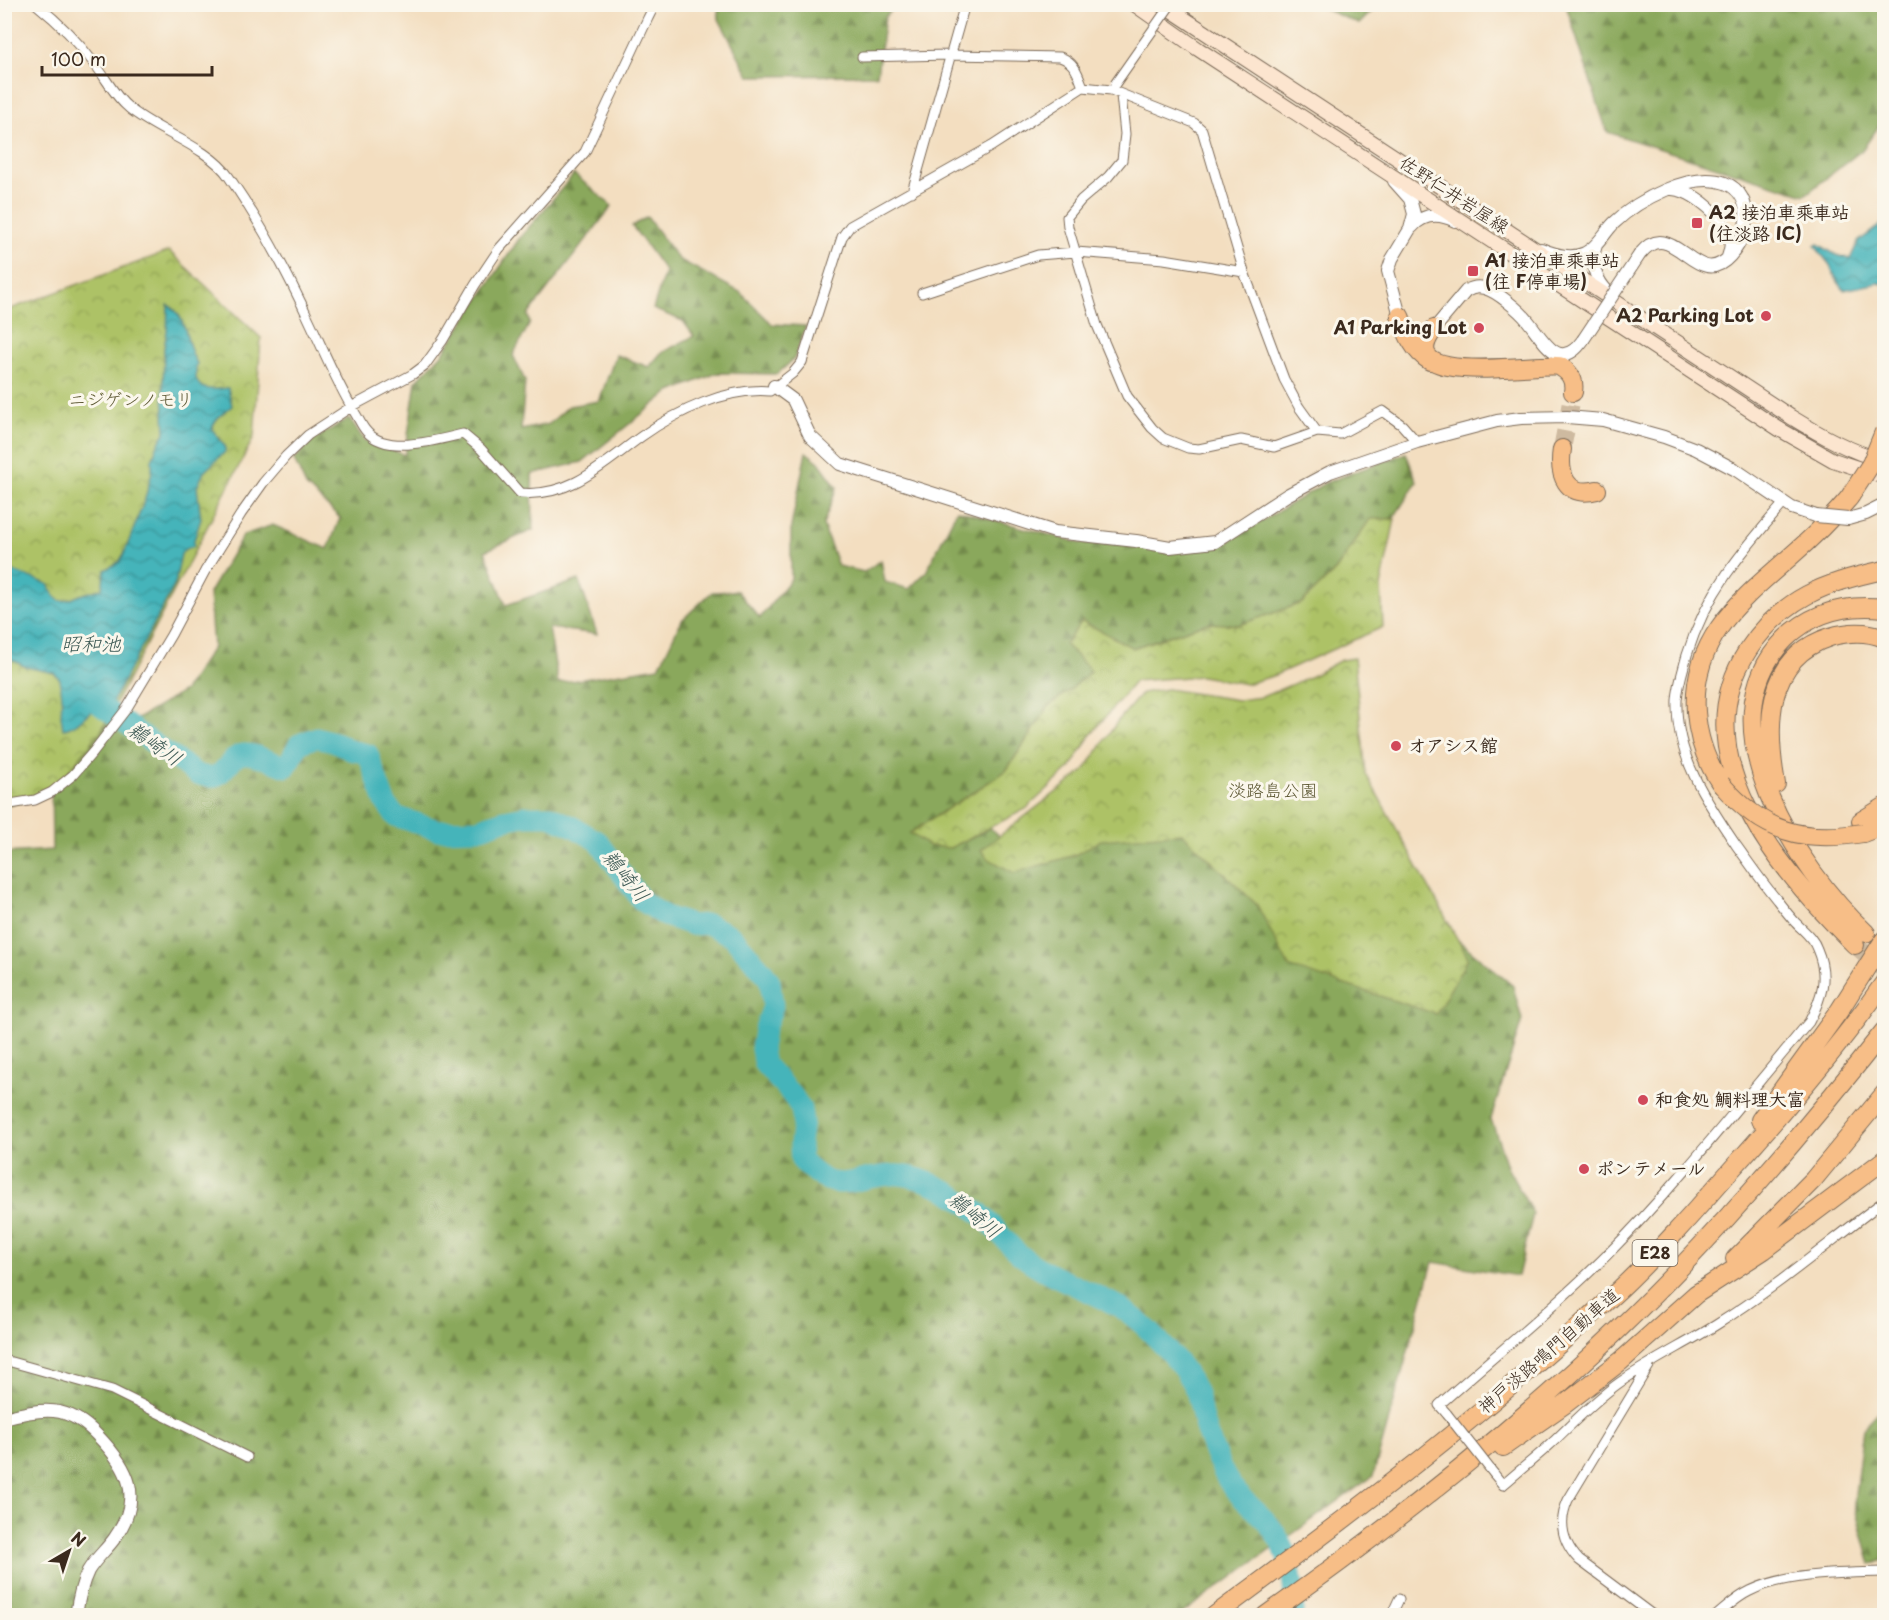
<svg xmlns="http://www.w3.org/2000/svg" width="1889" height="1620" font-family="'Playpen Sans','Klee One',sans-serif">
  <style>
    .forest { fill: url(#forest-firs); stroke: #62693c; stroke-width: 1.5 }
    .park { fill: url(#park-crowns); stroke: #747642; stroke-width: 1.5 }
    .water { fill: url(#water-waves); stroke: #406f6c; stroke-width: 1.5 }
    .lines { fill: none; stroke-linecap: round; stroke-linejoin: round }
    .river { stroke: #44b4ba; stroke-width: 21 }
    .motorway-tunnel { stroke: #cebaa0; stroke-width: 18; stroke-dasharray: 18 9; stroke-linecap: butt }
    .minor-casing { stroke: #7b6957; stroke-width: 11 }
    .tertiary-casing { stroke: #7b6957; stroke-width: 14 }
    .secondary-casing { stroke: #7b6957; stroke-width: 16 }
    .motorway-casing { stroke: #7b6957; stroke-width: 20 }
    .minor { stroke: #fff; stroke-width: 9 }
    .tertiary { stroke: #fff; stroke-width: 12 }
    .secondary { stroke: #fce5cf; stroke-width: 14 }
    .motorway { stroke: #f7be87; stroke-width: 18 }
    .minor-bridge-casing { stroke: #7b6957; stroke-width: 11; stroke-linecap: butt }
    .tertiary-bridge-casing { stroke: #7b6957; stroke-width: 14; stroke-linecap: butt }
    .motorway-bridge-casing { stroke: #7b6957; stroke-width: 20; stroke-linecap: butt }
    .minor-bridge { stroke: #fff; stroke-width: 9 }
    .tertiary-bridge { stroke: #fff; stroke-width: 12 }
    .motorway-bridge { stroke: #f7be87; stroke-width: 18 }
    .poi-dot { fill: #d1495b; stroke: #fbf7ec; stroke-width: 2 }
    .labels { text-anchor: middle; stroke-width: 6; stroke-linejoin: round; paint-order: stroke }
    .shield { fill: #fbf7ec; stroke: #75685c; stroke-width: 1.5 }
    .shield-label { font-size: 16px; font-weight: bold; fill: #3b2a1e }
    .street-label { font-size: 18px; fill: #3b2a1e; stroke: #fbf7ec }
    .poi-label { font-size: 18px; font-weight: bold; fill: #3b2a1e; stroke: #fbf7ec; text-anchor: start }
    .park-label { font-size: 18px; fill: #5d5834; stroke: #fbf7ec }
    .water-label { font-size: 20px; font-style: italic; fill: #3e5a55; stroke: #fbf7ec }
  </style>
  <defs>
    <pattern id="forest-firs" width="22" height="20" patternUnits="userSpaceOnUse" patternTransform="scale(1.5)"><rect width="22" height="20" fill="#8aa85b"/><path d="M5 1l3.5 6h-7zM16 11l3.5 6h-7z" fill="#72894b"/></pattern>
    <pattern id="park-crowns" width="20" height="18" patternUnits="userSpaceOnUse" patternTransform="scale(1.5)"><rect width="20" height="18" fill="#adc266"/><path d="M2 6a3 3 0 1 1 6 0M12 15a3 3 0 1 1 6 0" fill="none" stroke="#8e9e53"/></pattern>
    <pattern id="water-waves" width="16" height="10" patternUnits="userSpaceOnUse" patternTransform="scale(1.5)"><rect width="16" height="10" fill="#44b4ba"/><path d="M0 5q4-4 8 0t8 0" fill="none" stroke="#3a9397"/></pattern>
  </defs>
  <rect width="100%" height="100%" fill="#fbf7ec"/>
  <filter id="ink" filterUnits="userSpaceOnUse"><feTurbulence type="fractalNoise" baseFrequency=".0167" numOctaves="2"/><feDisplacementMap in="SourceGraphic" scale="12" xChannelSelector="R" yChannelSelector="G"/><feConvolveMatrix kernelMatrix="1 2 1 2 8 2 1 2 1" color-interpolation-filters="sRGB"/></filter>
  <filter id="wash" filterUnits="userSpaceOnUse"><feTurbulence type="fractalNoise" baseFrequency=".008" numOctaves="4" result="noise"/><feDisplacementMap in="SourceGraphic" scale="24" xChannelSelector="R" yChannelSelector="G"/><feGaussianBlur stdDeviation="1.35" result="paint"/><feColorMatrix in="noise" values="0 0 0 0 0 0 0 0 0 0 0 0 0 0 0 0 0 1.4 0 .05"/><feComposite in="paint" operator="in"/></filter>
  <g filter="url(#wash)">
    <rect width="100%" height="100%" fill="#f3dec0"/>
    <path class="forest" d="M 718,5 L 896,5 L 885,17 L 877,75 L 749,76 L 719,19 Z
      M 1316,5 L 1378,4 L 1378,5 L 1359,24 Z
      M 1566,5 L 1884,5 L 1884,119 L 1862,150 L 1805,195 L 1607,132 Z
      M 574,174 L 612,206 L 528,315 L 530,323 L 513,355 L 525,381 L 521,430 L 549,424 L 569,406 L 599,401 L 616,355 L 649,367 L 661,353 L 694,336 L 683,321 L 653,309 L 665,271 L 632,226 L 647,217 L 678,259 L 740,292 L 772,324 L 806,326 L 794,359 L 777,374 L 717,373 L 668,393 L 582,462 L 532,474 L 533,530 L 485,551 L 506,605 L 579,580 L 597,634 L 549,628 L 558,683 L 659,667 L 681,621 L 712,592 L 737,591 L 760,618 L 791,579 L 791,527 L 806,452 L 819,462 L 837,487 L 823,525 L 838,566 L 864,572 L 881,560 L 885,582 L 909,589 L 926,572 L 957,510 L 1080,543 L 1221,546 L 1325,483 L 1406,453 L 1417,482 L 1389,525 L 1366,526 L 1336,570 L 1302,603 L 1239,625 L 1208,623 L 1132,648 L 1092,670 L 1075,686 L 1049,706 L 1006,771 L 910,833 L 950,848 L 990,828 L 1017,851 L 1220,766 L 1458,940 L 1513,986 L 1522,1020 L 1491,1119 L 1507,1166 L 1533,1214 L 1518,1276 L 1433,1262 L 1373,1476 L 1180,1615 L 5,1616 L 5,853 L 52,850 L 51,772 L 103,709 L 124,727 L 184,691 L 213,647 L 209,593 L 243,535 L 273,525 L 328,549 L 340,518 L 306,486 L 294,460 L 313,440 L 349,418 L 364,440 L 405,455 L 416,381 L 443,353 L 519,239 Z
      M 1884,1406 L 1884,1560 L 1871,1565 L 1854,1504 L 1863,1428 Z"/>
    <path class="park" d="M 169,251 L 261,338 L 254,437 L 101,731 L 52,792 L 5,806 L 5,311 Z
      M 1370,519 L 1395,519 L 1381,586 L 1383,627 L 1273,676 L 1246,684 L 1201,676 L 1135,681 L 1090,736 L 1071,767 L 1026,809 L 950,848 L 929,846 L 910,833 L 1006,771 L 1049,706 L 1075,686 L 1091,671 L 1065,644 L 1082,621 L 1133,648 L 1208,623 L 1239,625 L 1302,603 L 1336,570 Z
      M 1354,658 L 1366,774 L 1468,958 L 1436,1014 L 1289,967 L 1257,905 L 1182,833 L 1101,840 L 1075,855 L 1014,873 L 987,858 L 981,850 L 1084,771 L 1117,722 L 1142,693 L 1167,689 L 1238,700 L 1262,697 L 1312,676 L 1341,660 Z"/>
    <path class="water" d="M 1884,222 L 1884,284 L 1878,283 L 1844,290 L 1836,279 L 1830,265 L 1815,246 L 1818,244 L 1836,255 L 1850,259 L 1858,242 Z
      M 168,305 C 189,316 185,347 197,363 C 191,391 207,391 228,388 L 232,406 C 224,412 215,418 212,429 L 225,446 L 225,452 L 204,472 L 197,487 L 201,519 L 194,540 L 194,546 L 185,549 L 181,554 L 175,584 L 113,701 L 103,709 L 99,707 C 85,712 78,728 63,729 L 61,716 L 62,697 L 60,679 L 54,673 L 26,667 L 5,656 L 5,489 L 10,506 L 8,559 L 10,570 L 48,584 C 56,602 59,605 78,596 C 83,593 94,592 102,588 L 105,570 L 119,562 L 124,554 L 145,499 L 152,472 L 152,460 L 158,444 L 165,433 L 163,391 L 164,348 L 167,331 Z"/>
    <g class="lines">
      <path class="river" d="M 97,703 L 198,775 C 203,775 209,778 213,777 C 226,774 230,755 244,754 C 255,753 275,763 286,767 L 299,744 L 317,737 L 338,743 L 350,750 L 368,754 L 385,802 L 395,816 L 438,830 L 478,829 L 504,820 L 525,816 L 550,816 L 570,825 L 598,841 L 642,901 L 665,916 L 692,925 L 708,924 L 732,936 L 763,971 L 770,981 L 773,1006 L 764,1031 L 761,1049 L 764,1064 L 793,1096 L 801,1109 L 803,1121 L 800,1144 L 801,1160 C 837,1199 850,1177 892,1175 C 902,1174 918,1178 928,1182 C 946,1188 978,1210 991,1224 C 1002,1235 1010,1248 1023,1257 C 1052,1279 1088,1289 1119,1307 C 1139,1319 1154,1335 1169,1352 C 1179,1363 1189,1376 1195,1389 C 1200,1400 1201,1413 1204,1424 C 1209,1440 1219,1465 1227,1479 C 1237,1496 1254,1508 1267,1522 C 1289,1547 1296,1583 1293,1616"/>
    </g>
  </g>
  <g filter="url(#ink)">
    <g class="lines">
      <path class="motorway-tunnel" d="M 1562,449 L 1573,392
        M 1855,945 L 1884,969"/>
      <g class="minor-casing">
        <path id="minor" d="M 36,4 C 57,21 77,40 93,62 C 106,77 113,95 129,108 C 156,131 209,147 229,177 C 261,223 288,274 311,324 C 325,354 338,385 355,413 C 359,419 362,427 367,432 C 388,455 437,440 463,434 L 481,449 L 520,493 C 571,498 604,463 642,436 C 676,412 727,387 770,391 L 793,373 L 802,362 L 842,237 L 850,226 L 992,146 L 1083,87 L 1111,90 L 1194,123 L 1202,130 L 1244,272 L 1284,379 L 1299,407 L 1317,432
          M 862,57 L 949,55 L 1060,57 C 1075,62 1078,74 1083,87
          M 1121,95 L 1125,134 L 1122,160 L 1108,177 L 1081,200 L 1067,217 L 1068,227 L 1097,325 L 1127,396 L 1152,428 L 1163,438 L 1188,448 L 1199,449 L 1241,440 L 1274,447 L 1317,432 L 1340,434 L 1383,411 L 1402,425 L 1417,442
          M 912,192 L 965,4
          M 922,293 L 1038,255 L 1076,252 L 1164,259 L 1244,272
          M 4,805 L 35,800 L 52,792 L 73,775 L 93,752 L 127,708 L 171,635 L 205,571 L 241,514 L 263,483 L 286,456 L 308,435 L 351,407 L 413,374 L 425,365 L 443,340 L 475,285 L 499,249 L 585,152 L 648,18 L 655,4
          M 4,1360 L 112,1390 L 247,1457
          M 1649,1366 L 1568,1500 C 1558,1522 1562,1542 1579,1560 L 1654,1616
          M 1447,1414 L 1439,1405 C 1495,1355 1553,1309 1606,1256 C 1679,1183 1742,1101 1809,1022 C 1822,997 1829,977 1817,949 C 1813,937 1802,930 1794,921 C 1788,914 1782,907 1777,900 C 1762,882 1749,863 1736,845 C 1706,801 1675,755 1677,700 C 1678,685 1683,670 1687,655 C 1706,593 1742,551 1784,503
          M 1494,1474 L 1503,1485 C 1520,1470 1538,1456 1554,1441 C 1575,1421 1595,1400 1619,1383 C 1650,1361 1684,1345 1716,1325 C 1776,1288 1829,1242 1884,1201
          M 1391,1616 L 1399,1599
          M 1716,1616 C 1727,1607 1737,1597 1750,1591 C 1786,1573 1844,1573 1884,1572"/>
      </g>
      <g class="tertiary-casing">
        <path id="tertiary" d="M 1394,181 L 1410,199 L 1414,214 L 1410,229 L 1392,259 L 1388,271 L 1400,316 L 1405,324 L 1416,332 L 1428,332 L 1434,329 L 1466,291 C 1471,288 1477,286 1484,288 C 1497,291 1520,311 1528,321 C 1543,339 1559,374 1583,340
          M 1672,189 C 1693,190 1726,218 1730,239 C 1732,245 1730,251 1728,257
          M 1412,227 C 1424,213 1439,213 1455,221
          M 1596,245 C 1589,265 1596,281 1611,295
          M 1541,249 C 1555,255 1571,260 1585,253 C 1598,247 1604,233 1614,223 C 1638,200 1691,171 1725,183 C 1741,189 1747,204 1746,220 C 1745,234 1739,246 1730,256 C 1696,294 1673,213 1640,254
          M 774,386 L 793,400 L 810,436 L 840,464 L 1055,532 L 1136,541 L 1170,547 L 1215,542 L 1287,495 L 1330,472 L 1417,442 L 1497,421 L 1521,418 L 1567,417 L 1603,420 L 1664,437 L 1696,449 L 1736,470 L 1792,508 L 1816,516
          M 1848,519 L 1866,514 L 1884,505
          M 4,1418 C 42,1408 68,1404 97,1435 C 130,1469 144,1498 114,1539 C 106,1550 95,1559 88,1571 C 81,1585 78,1601 76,1616"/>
      </g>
      <g class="secondary-casing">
        <path id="secondary" d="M 1134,4 L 1198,49 L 1779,429 L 1833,460 L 1884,477
          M 1162,4 L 1791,417 C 1822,436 1849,451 1884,461"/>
      </g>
      <g class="motorway-casing">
        <path id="motorway" d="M 1400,316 C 1407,334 1413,350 1430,361
          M 1434,329 C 1388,389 1537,362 1559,366 C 1570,372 1575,380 1573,392
          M 1562,449 C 1558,475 1566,498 1597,490
          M 1721,784 C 1706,762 1698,739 1696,712 C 1691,638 1741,600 1791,556 C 1812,538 1831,519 1849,498
          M 1776,784 C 1766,728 1764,658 1830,637 C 1847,632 1867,631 1884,638
          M 1861,821 L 1884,807
          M 1863,833 L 1884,825
          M 1866,933 C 1799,871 1701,724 1785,639 C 1812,612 1847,604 1884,608
          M 1855,945 C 1783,874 1679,756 1748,650 C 1782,598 1826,582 1884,570
          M 1760,1120 L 1839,1011 L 1884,940
          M 1735,1259 L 1813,1180 L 1884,1094
          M 1503,1447 L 1565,1404 L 1621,1361 L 1696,1294 L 1764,1250 L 1884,1160
          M 1214,1616 C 1354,1513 1493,1408 1620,1289 C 1659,1252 1695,1211 1731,1170 C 1785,1110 1838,1048 1884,983
          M 1265,1616 C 1390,1528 1510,1434 1620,1328 C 1716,1236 1802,1135 1884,1031"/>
      </g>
      <use href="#minor" class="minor"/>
      <use href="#tertiary" class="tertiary"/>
      <use href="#secondary" class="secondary"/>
      <use href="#motorway" class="motorway"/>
      <g class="minor-bridge-casing">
        <path id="minor-bridge" d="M 1115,84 L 1171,4
          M 1447,1414 L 1494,1474"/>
      </g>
      <g class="tertiary-bridge-casing">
        <path id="tertiary-bridge" d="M 1583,340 L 1640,254
          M 1816,516 L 1848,519"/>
      </g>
      <g class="motorway-bridge-casing">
        <path id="motorway-bridge" d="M 1849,498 L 1871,464 L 1884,432
          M 1721,784 C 1763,832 1802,843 1863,833"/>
      </g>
      <use href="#minor-bridge" class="minor-bridge"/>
      <use href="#tertiary-bridge" class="tertiary-bridge"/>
      <use href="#motorway-bridge" class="motorway-bridge"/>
    </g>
  </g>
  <g class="poi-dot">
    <rect x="1691" y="217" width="12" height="12" rx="3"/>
    <rect x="1467" y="265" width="12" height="12" rx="3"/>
    <circle cx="1766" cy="316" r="6"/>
    <circle cx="1479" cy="328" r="6"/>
    <circle cx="1396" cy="746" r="6"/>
    <circle cx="1643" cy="1100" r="6"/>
    <circle cx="1584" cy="1169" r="6"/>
  </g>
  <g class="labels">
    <rect class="shield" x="1632.5" y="1240" width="45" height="26" rx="4.5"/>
    <g class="shield-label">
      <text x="1655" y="1259">E28</text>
    </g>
    <g class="street-label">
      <text transform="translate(1454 195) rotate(33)" y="6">佐野仁井岩屋線</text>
      <text transform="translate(1549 1351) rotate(-41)" y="6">神戸淡路鳴門自動車道</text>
    </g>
    <g class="poi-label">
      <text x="1709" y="219">A2 接泊車乘車站<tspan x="1709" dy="21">(往淡路 IC)</tspan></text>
      <text x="1485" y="267">A1 接泊車乘車站<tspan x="1485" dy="21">(往 F停車場)</tspan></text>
      <text x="1754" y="322" text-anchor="end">A2 Parking Lot</text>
      <text x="1467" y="334" text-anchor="end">A1 Parking Lot</text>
      <text x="1408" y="752">オアシス館</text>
      <text x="1655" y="1106">和食処 鯛料理大富</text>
      <text x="1596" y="1175">ポンテメール</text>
    </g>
    <g class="park-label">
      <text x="131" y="406">ニジゲンノモリ</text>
      <text x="1273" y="797">淡路島公園</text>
    </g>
    <g class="water-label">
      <text x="91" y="651">昭和池</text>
      <text transform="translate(155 744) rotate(35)" y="7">鵜崎川</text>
      <text transform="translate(626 876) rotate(51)" y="7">鵜崎川</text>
      <text transform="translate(975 1215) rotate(39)" y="7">鵜崎川</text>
    </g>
  </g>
  <rect width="1889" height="1620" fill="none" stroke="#fbf7ec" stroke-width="24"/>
  <g transform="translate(69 1551) rotate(39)" stroke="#fbf7ec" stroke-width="4.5" paint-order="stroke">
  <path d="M0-4.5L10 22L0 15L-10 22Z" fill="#3b2a1e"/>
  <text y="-9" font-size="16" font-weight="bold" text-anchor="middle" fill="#3b2a1e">N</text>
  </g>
  <path d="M42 66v9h170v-9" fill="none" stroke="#3b2a1e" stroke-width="3"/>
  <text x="51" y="66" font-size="18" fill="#3b2a1e" stroke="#fbf7ec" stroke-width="4.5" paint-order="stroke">100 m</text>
</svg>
